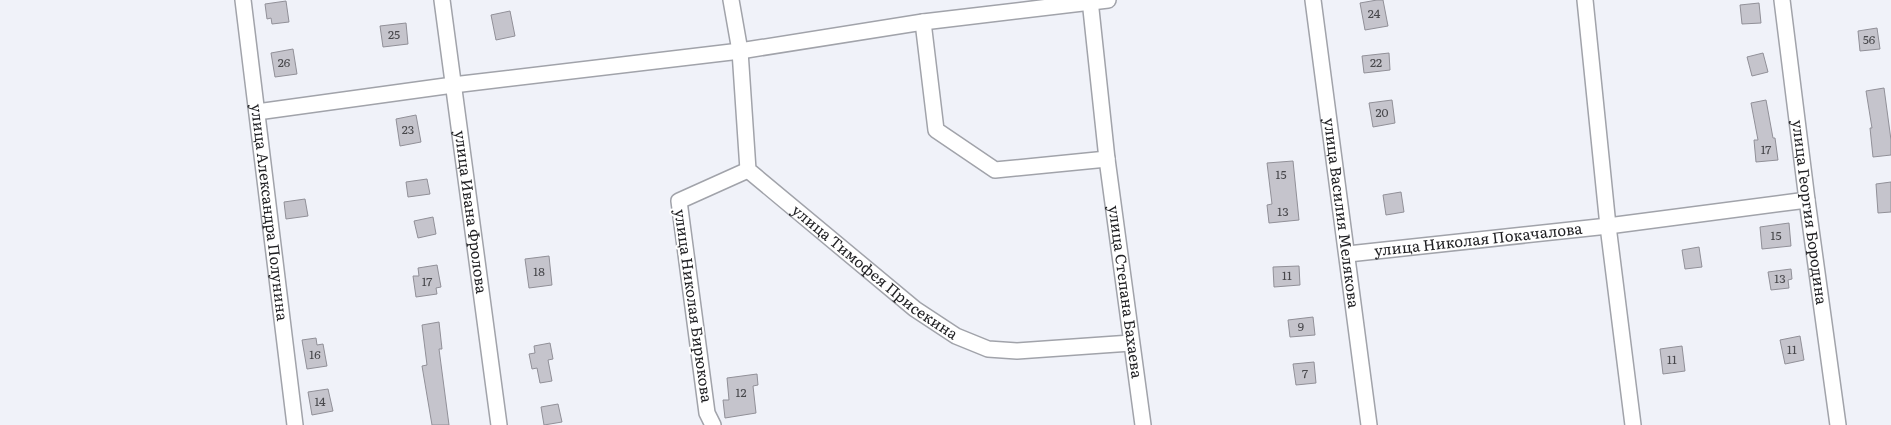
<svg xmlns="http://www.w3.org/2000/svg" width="1891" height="425" font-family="Literata,serif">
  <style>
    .building { fill: #c5c4cc; stroke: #919098 }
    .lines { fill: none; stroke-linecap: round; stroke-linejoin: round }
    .minor-casing { stroke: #a1a3aa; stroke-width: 18 }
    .minor { stroke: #fff; stroke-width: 15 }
    .labels { text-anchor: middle; stroke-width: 4; stroke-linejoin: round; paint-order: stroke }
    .number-label { font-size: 12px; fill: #48484c }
    .street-label { font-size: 15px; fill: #1e1e21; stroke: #fff }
  </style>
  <rect width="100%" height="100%" fill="#f0f2f9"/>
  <path class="building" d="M 1377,0 L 1383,0 L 1388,26 L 1365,30 L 1360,3 Z
    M 286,1 L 289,22 L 272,24 L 271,18 L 267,19 L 265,4 Z
    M 1759,3 L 1761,23 L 1742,24 L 1740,5 Z
    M 510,11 L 515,36 L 496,40 L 491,15 Z
    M 406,23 L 408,44 L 383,47 L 380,26 Z
    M 1877,28 L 1880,49 L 1860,51 L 1858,31 Z
    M 293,49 L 297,74 L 275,77 L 271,53 Z
    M 1389,53 L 1390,70 L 1364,73 L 1362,56 Z
    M 1763,53 L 1768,72 L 1752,76 L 1747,57 Z
    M 1884,88 L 1891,140 L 1891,155 L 1873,157 L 1870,128 L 1872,128 L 1866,91 Z
    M 1392,100 L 1395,123 L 1373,127 L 1369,103 Z
    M 1766,100 L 1773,138 L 1775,138 L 1778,160 L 1756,162 L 1754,140 L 1758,140 L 1751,103 Z
    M 416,115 L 421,142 L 400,146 L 396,119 Z
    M 1293,161 L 1299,220 L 1269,223 L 1267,205 L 1272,204 L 1267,163 Z
    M 427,179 L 430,194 L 408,197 L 406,182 Z
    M 1891,182 L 1891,212 L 1878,213 L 1876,184 Z
    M 1401,192 L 1404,212 L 1386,215 L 1383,195 Z
    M 305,199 L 308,216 L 286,219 L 284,202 Z
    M 433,217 L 436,234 L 418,238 L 414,221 Z
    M 1789,223 L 1791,246 L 1762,249 L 1760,227 Z
    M 1699,247 L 1702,267 L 1685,269 L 1682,250 Z
    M 549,256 L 552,285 L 529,288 L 525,259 Z
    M 437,265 L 441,287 L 436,288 L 437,294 L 416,297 L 413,276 L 419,276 L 418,268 Z
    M 1299,266 L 1300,285 L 1274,287 L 1273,267 Z
    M 1791,269 L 1792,279 L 1788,280 L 1789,288 L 1771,290 L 1768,272 Z
    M 1313,317 L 1315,335 L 1290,337 L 1288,320 Z
    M 439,322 L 442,349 L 439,349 L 449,425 L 432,425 L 422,366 L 427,365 L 422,325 Z
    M 1800,336 L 1804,360 L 1785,364 L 1780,340 Z
    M 316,338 L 317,345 L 323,344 L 327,366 L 307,369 L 302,340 Z
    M 550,343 L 553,359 L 548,360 L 552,381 L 540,383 L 537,368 L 532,369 L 529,354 L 535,353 L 534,346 Z
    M 1682,346 L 1685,371 L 1663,374 L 1660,349 Z
    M 1314,362 L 1316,383 L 1296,385 L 1293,364 Z
    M 757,374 L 758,385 L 753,386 L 756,413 L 725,418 L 723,400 L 729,400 L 727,378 Z
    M 328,389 L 333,411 L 312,415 L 308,392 Z
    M 558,404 L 562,422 L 544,425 L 541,407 Z"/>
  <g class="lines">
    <g class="minor-casing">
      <g id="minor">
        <path id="s1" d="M 243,0 L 295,425"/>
        <path id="s2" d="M 442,0 L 499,425"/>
        <path id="s3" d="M 731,0 L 740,51 L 748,170 L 915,309 L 956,336 L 988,349 L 1017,351 L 1131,343"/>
        <path id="s4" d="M 1090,0 L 1107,159 L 1143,425"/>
        <path id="s5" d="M 1313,0 L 1369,425"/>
        <path d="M 1585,0 L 1608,226 L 1633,425"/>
        <path id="s6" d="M 1782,0 L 1807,200 L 1838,425"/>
        <path d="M 923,22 L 936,130 L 995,170 L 1107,159"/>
        <path d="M 257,112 L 453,85 L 740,51 L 923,22 L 1108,0"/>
        <path id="s7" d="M 1348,254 L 1608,226 L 1807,200"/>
        <path d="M 713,425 L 707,413 L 679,201 L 748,170"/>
      </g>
    </g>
    <use href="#minor" class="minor"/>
  </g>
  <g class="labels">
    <g class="number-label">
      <text x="1374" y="18">24</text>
      <text x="394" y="39">25</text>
      <text x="1869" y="44">56</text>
      <text x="284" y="67">26</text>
      <text x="1376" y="67">22</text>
      <text x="1382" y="117">20</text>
      <text x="408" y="134">23</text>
      <text x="1766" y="154">17</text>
      <text x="1281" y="179">15</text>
      <text x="1283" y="216">13</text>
      <text x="1776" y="240">15</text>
      <text x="539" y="276">18</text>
      <text x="1287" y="280">11</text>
      <text x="1780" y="283">13</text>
      <text x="427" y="286">17</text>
      <text x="1301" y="331">9</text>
      <text x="1792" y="354">11</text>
      <text x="315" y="359">16</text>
      <text x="1672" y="364">11</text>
      <text x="1305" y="378">7</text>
      <text x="741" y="397">12</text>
      <text x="320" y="406">14</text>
    </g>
    <g class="street-label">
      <text dy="5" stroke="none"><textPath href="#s1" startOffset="214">улица Александра Полунина</textPath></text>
      <text dy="5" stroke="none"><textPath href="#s5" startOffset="215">улица Василия Мелякова</textPath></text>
      <text dy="5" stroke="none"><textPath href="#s2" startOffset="214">улица Ивана Фролова</textPath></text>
      <text dy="5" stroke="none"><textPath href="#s6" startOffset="214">улица Георгия Бородина</textPath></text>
      <text dy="5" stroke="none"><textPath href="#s7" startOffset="131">улица Николая Покачалова</textPath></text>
      <text dy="5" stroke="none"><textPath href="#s3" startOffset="334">улица Тимофея Присекина</textPath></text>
      <text dy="5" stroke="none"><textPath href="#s4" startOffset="294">улица Степана Бахаева</textPath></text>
      <text transform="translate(693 306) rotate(82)" y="5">улица Николая Бирюкова</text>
    </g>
  </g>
</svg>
